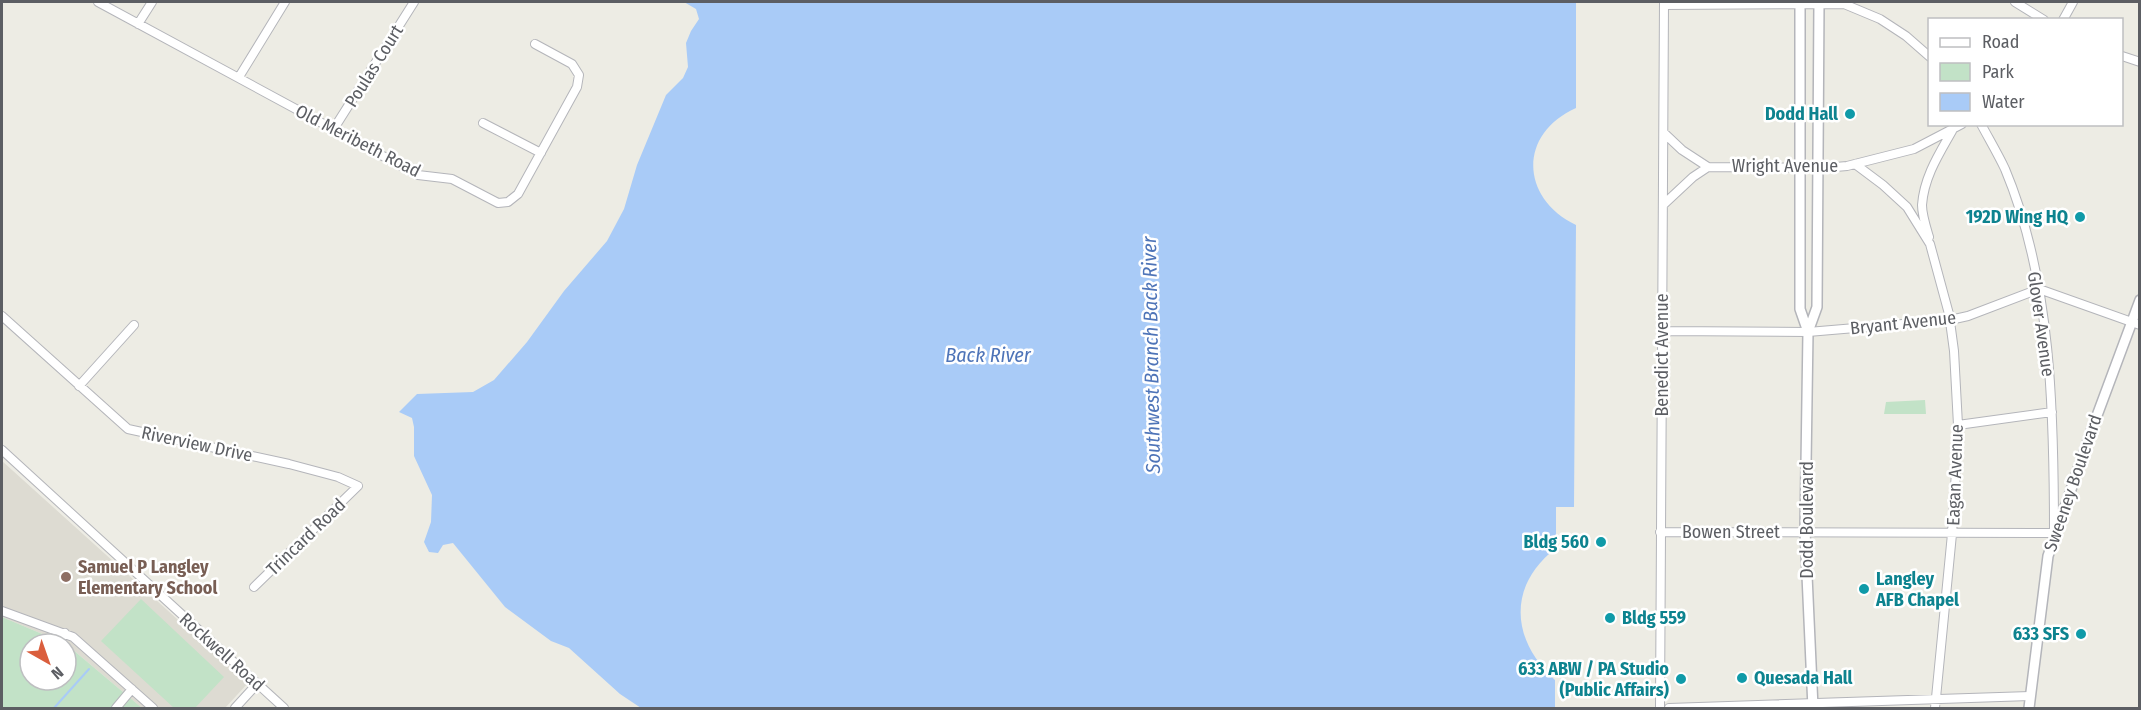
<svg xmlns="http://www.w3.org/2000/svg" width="2141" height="710" font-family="'Fira Sans Condensed',sans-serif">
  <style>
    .education { fill: #dddbd2 }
    .green { fill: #c2e2c7; fill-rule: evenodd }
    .water { fill: #a9cbf7 }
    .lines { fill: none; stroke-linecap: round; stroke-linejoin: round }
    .stream { stroke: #a9cbf7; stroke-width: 2 }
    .minor-casing { stroke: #b4b5ba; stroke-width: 10 }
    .tertiary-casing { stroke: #b4b5ba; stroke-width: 12 }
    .minor { stroke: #fff; stroke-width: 8 }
    .tertiary { stroke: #fff; stroke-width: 9 }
    .culture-dot { fill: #0f9aa8; stroke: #fff; stroke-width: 2 }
    .education-dot { fill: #8d6e63; stroke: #fff; stroke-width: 2 }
    .labels { text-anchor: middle; stroke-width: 5; stroke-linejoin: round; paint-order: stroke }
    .street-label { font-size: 18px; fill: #5c5e63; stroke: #fff }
    .culture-label { font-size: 18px; font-weight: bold; fill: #0d838f; stroke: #fff; text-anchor: end }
    .education-label { font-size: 18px; font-weight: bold; fill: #785e54; stroke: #fff; text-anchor: start }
    .water-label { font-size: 20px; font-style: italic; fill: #4e74b8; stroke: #fff }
  </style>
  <rect width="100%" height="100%" fill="#edece4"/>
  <path class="education" d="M 2,461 L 248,683 L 225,708 L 142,708 L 66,644 L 2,617 Z"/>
  <path class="green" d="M 1925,400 L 1926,414 L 1884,414 L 1886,402 Z
    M 141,599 L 224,677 L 195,708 L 174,708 L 101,641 Z
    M 2,617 L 66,644 L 142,708 L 2,708 ZM 30,644 L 66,644 L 66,680 L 30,680 Z"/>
  <path class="water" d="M 684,2 L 1576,2 L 1576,108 C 1518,134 1520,198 1576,225 L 1574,507 L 1556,507 L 1556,548 C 1507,586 1511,640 1555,680 L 1555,708 L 641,708 L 620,694 L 569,648 L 551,641 L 505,607 L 453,543 L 443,545 L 438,553 L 429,552 L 424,542 L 431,522 L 432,495 L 414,456 L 414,427 L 412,418 L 399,412 L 417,394 L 473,392 L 494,380 L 527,342 L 564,291 L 607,241 L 624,209 L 637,165 L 666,95 L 683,78 L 688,67 L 686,43 L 691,31 L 699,19 L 696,9 Z"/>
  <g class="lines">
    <path class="stream" d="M 54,708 L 89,669"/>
    <g class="minor-casing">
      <path id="minor" d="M 98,2 L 418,175 L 452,179 L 498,203 L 508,202 L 518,194 L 577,87 L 579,75 L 572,64 L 535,44
        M 2015,2 L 2044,20
        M 1664,5 L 1844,4 L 1880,19 L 1906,36 L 1930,57
        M 2063,20 L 2073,2
        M 138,24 L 152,2
        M 2122,56 L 2140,62
        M 239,77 L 285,2
        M 483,123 L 541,153
        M 333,130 L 414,2
        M 1664,133 L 1682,150 L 1708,167 L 1824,168 L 1847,166 L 1914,149 L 1962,124
        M 1855,164 L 1883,185 L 1907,207 L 1930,244 L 1949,314 L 1954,351 L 1958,425 L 1956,471 L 1952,534 L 1935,708
        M 1663,205 L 1693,177 L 1708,167
        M 1929,237 C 1926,227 1922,215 1922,205 C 1924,177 1939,154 1952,131
        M 2,316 L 128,429 L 289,464 L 338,477 L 358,486 L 254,587
        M 1663,331 L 1808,332 L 1950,320 L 1968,316 L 2039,289 L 2140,325
        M 79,386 L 134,325
        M 1958,425 L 2052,412
        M 2,450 L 284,708
        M 1660,532 L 2054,533 C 2054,414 2052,281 2005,169 C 1998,154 1989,139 1981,124
        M 2,611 L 73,637 L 153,708
        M 54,644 L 65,633
        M 116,708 L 132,689
        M 235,708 L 257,684
        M 1660,708 L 1664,2
        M 1669,708 L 2030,696"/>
    </g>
    <g class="tertiary-casing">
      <path id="tertiary" d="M 1800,2 L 1800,309 L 1808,332
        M 1813,708 L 1805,531 L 1808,332 L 1817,307 L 1819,2
        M 2029,708 L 2048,556 L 2092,429 L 2140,300"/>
    </g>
    <use href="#minor" class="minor"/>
    <use href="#tertiary" class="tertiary"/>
  </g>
  <g class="culture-dot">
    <circle cx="1850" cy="114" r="6"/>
    <circle cx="2080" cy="217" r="6"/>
    <circle cx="1601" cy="542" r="6"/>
    <circle cx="1864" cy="589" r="6"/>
    <circle cx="1610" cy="618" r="6"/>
    <circle cx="2081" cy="634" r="6"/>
    <circle cx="1742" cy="678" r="6"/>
    <circle cx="1681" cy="679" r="6"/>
  </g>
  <circle class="education-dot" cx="66" cy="577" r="6"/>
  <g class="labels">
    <g class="street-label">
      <text transform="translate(374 66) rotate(-58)" y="6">Poulas Court</text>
      <text transform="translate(358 141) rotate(27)" y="6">Old Meribeth Road</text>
      <text x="1785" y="172">Wright Avenue</text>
      <text transform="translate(1903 323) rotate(-6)" y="6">Bryant Avenue</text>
      <text transform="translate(2041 324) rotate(82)" y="6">Glover Avenue</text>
      <text transform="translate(1662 355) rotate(-90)" y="6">Benedict Avenue</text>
      <text transform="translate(197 444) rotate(12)" y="6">Riverview Drive</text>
      <text transform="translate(1955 475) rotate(-88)" y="6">Eagan Avenue</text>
      <text transform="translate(2073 483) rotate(-71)" y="6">Sweeney Boulevard</text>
      <text transform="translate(1807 520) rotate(-90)" y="6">Dodd Boulevard</text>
      <text x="1731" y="538">Bowen Street</text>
      <text transform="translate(306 537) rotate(-44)" y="6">Trincard Road</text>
      <text transform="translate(222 652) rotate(42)" y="6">Rockwell Road</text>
    </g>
    <g class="culture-label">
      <text x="1838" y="120">Dodd Hall</text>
      <text x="2068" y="223">192D Wing HQ</text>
      <text x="1589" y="548">Bldg 560</text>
      <text x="1876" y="585" text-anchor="start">Langley<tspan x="1876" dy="21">AFB Chapel</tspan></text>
      <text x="1622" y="624" text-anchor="start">Bldg 559</text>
      <text x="2069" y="640">633 SFS</text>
      <text x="1669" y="675">633 ABW / PA Studio<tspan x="1669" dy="21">(Public Affairs)</tspan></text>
      <text x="1754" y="684" text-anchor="start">Quesada Hall</text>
    </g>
    <g class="education-label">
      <text x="78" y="573">Samuel P Langley<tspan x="78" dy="21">Elementary School</tspan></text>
    </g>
    <g class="water-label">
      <text x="988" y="362">Back River</text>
      <text transform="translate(1151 355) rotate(-91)" y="7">Southwest Branch Back River</text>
    </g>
  </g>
  <rect width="2141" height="710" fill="none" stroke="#5c5e63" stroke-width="6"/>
  <rect x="1928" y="18" width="195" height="108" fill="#ffffff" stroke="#bebfc1" stroke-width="1.5"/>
  <rect x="1940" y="38" width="30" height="9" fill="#ffffff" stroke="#bebfc1" stroke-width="1.5"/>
  <text x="1982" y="48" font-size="18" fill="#5c5e63">Road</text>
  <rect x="1940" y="63" width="30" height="18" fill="#c2e2c7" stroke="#bebfc1" stroke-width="1.5"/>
  <text x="1982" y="78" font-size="18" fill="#5c5e63">Park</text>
  <rect x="1940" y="93" width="30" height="18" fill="#a9cbf7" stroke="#bebfc1" stroke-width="1.5"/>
  <text x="1982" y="108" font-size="18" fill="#5c5e63">Water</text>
  <g transform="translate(48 662) rotate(140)"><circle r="28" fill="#ffffff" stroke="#bebfc1" stroke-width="1.5"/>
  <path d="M0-4.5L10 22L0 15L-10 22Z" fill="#da5e3d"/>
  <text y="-9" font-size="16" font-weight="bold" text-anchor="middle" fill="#5c5e63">N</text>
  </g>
</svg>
